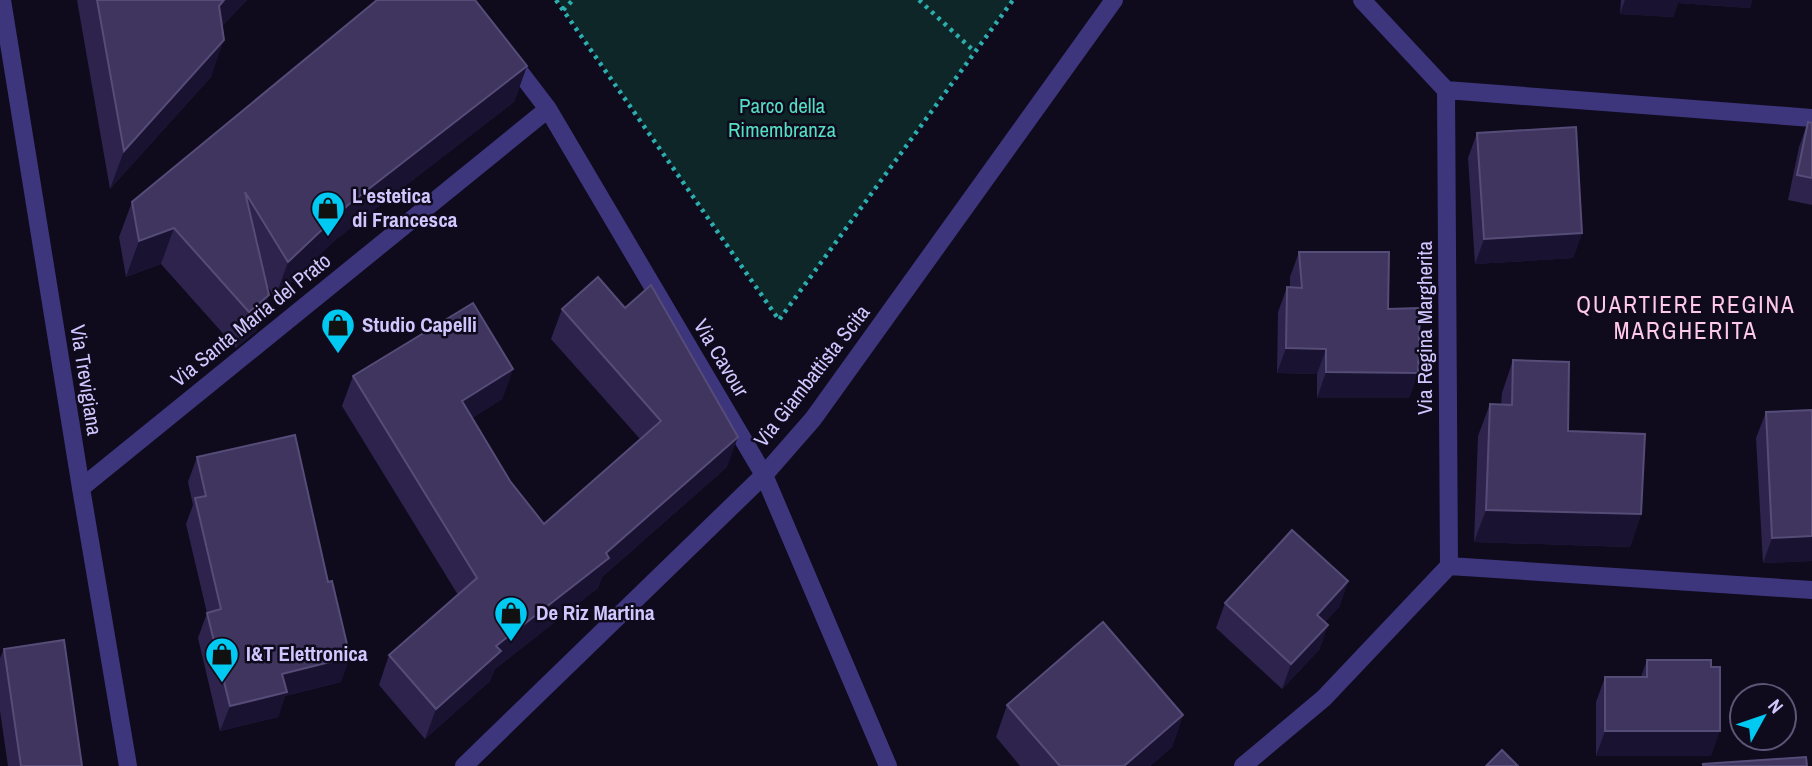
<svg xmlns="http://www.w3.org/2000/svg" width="1812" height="766" font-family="'Archivo Narrow',sans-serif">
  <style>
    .green { fill: #0e2627 }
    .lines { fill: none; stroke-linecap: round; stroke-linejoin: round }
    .path { stroke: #2cadae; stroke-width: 4.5; stroke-dasharray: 3.5 5; stroke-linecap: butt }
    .minor { stroke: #3d367c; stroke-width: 18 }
    .tertiary { stroke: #3d367c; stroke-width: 18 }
    .wall { fill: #2e234c }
    .shaded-wall { fill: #1a1231 }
    .building { fill: #40355f; stroke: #564c78; stroke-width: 2 }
    .labels { text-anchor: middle; stroke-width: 5; stroke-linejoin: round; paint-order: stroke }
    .park-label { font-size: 21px; fill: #54dec4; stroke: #0f0b1d }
    .poi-label { font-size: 21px; font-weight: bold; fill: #d1c7ff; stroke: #0f0b1d; text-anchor: start }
    .street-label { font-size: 21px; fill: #d1c7ff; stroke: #0f0b1d }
    .neighbourhood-label { font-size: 23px; letter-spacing: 2px; fill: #ffc9e8; stroke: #0f0b1d }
  </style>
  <rect width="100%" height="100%" fill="#0f0b1d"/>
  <path class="green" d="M 557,0 L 1012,0 L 779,320 Z"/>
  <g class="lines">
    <path class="path" d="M 556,0 L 779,320 L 1013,0
      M 919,0 L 975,52
      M 563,10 L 573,0"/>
    <path class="minor" d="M 1362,0 L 1446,90 L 1812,118
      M 509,58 L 548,109 L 764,475 L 888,766
      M 1446,90 L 1449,566
      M 81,488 L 548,109
      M 464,766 L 764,475 L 813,419 L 1114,0
      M 1243,766 L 1324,698 L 1449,566 L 1812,590"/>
    <path class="tertiary" d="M 2,0 L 81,488 L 128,766"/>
  </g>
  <path class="wall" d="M 77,0 L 247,0 L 222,26 L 211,77 L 110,189 Z
    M 1621,0 L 1752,0 L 1750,8 L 1678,3 L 1673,17 L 1620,14 Z
    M 527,66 L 514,102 L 335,240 L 275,298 L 266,284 L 269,295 L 256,331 L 236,348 L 161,264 L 126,277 L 119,237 L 132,202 Z
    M 1808,122 L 1812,123 L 1812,205 L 1788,200 L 1799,147 Z
    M 1477,133 L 1582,233 L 1573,258 L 1475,264 L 1468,158 Z
    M 1299,252 L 1388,309 L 1418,373 L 1409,398 L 1317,398 L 1317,374 L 1277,373 L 1278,312 L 1287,287 L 1290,287 L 1290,277 Z
    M 562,309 L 727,467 L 602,577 L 598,588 L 495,669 L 490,681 L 425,739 L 379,685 L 389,655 L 458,595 L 342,406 L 353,376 L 513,369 L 502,399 L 472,418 L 510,481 L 544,524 L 640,439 L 551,339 Z
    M 1513,360 L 1568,431 L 1641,514 L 1630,547 L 1474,542 L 1478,436 L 1490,404 L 1501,404 L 1502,393 Z
    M 1766,412 L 1812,561 L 1763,563 L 1756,438 Z
    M 197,457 L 341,682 L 285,696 L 278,717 L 220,731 L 198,638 L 207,613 L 186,524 L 193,505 L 188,482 Z
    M 1348,581 L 1339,607 L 1325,622 L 1328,625 L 1319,650 L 1282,689 L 1216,628 L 1225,603 Z
    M 4,649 L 82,766 L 8,766 L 0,711 L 0,658 Z
    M 1647,660 L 1711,667 L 1711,756 L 1596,756 L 1596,702 L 1605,677 L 1641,677 Z
    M 1007,705 L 1183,715 L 1172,747 L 1150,766 L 1020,766 L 996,737 Z"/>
  <path class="shaded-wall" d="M 224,0 L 247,0 L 205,43 L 219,6 Z
    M 1625,0 L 1752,0 L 1750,8 L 1678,3 L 1673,17 L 1620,14 Z
    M 224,40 L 211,77 L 110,189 L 124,151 Z
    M 527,66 L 514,102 L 335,240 L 275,298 L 288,262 L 348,205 Z
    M 174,228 L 161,264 L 126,277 L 139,241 Z
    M 1582,233 L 1573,258 L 1475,264 L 1484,239 Z
    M 269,295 L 256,331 L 236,348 L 249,312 Z
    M 1286,348 L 1326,349 L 1317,374 L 1277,373 Z
    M 513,369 L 502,399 L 451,431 L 462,401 Z
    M 1326,372 L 1418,373 L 1409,398 L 1317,398 Z
    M 738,437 L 727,467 L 602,577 L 598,588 L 495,669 L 490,681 L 425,739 L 436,709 L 496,646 L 606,553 Z
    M 1486,510 L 1641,514 L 1630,547 L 1474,542 Z
    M 1812,536 L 1812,561 L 1763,563 L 1772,538 Z
    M 1348,581 L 1339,607 L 1308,640 L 1317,615 Z
    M 1328,625 L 1319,650 L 1282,689 L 1291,664 Z
    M 350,657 L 341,682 L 285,696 L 278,717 L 220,731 L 230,706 L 282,674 Z
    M 1183,715 L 1172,747 L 1150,766 L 1124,766 Z
    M 1605,731 L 1720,731 L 1711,756 L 1596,756 Z"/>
  <path class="building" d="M 97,0 L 224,0 L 219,6 L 224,40 L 124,151 Z
    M 377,0 L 475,0 L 527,66 L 348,205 L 288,262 L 245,192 L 269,295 L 249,312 L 174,228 L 139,241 L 132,202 Z
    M 1808,122 L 1812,123 L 1812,178 L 1797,175 Z
    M 1576,127 L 1582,233 L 1484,239 L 1477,133 Z
    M 1299,252 L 1389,252 L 1388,309 L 1420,308 L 1418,373 L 1326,372 L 1326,349 L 1286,348 L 1287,287 L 1302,288 Z
    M 598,277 L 625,308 L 651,285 L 738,437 L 606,553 L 609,558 L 496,646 L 501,651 L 436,709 L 389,655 L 477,578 L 353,376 L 473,303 L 513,369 L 462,401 L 510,481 L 544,524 L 661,421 L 562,309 Z
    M 1513,360 L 1569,362 L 1568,431 L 1645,434 L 1641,514 L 1486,510 L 1490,404 L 1512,405 Z
    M 1812,410 L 1812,536 L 1772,538 L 1766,412 Z
    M 295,435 L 328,582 L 332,581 L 350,657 L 282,674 L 287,692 L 230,706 L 207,613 L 221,609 L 195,498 L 206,496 L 197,457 Z
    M 1292,530 L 1348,581 L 1317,615 L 1328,625 L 1291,664 L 1225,603 Z
    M 1103,622 L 1183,715 L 1124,766 L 1060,766 L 1007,705 Z
    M 64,640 L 82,766 L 21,766 L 4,649 Z
    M 1647,660 L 1711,660 L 1711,667 L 1720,667 L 1720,731 L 1605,731 L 1605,677 L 1647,677 Z
    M 1502,750 L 1518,766 L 1486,766 Z
    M 1806,757 L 1807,766 L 1703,766 L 1703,764 Z"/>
  <defs>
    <g id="shop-pin" transform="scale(1.75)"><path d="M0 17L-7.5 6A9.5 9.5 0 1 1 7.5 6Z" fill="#00caf2" stroke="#0f0b1d"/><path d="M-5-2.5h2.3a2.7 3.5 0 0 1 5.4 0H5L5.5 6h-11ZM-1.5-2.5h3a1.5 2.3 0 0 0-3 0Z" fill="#111"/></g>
  </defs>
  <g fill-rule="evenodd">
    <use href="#shop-pin" x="328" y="208"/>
    <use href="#shop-pin" x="338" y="325"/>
    <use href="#shop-pin" x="511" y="613"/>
    <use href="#shop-pin" x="222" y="654"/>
  </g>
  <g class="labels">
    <g class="park-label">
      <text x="782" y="113">Parco della<tspan x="782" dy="24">Rimembranza</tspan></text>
    </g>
    <g class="poi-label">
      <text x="352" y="203">L'estetica<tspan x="352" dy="24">di Francesca</tspan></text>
      <text x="362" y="332">Studio Capelli</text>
      <text x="536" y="620">De Riz Martina</text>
      <text x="246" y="661">I&amp;T Elettronica</text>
    </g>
    <g class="street-label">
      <text transform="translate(251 320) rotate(-39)" y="7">Via Santa Maria del Prato</text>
      <text transform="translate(1425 328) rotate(-90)" y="7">Via Regina Margherita</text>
      <text transform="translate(721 358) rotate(59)" y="7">Via Cavour</text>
      <text transform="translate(812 376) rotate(-52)" y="7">Via Giambattista Scita</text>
      <text transform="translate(86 380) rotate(81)" y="7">Via Trevigiana</text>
    </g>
    <g class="neighbourhood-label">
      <text x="1686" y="313">QUARTIERE REGINA<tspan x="1686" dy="26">MARGHERITA</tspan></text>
    </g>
  </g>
  <g transform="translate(1763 717) rotate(50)"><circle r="33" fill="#0f0b1d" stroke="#5d5677" stroke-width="2"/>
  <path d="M0-5L12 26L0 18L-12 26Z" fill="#00caf2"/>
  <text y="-10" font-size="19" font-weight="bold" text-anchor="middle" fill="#d1c7ff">N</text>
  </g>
</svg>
